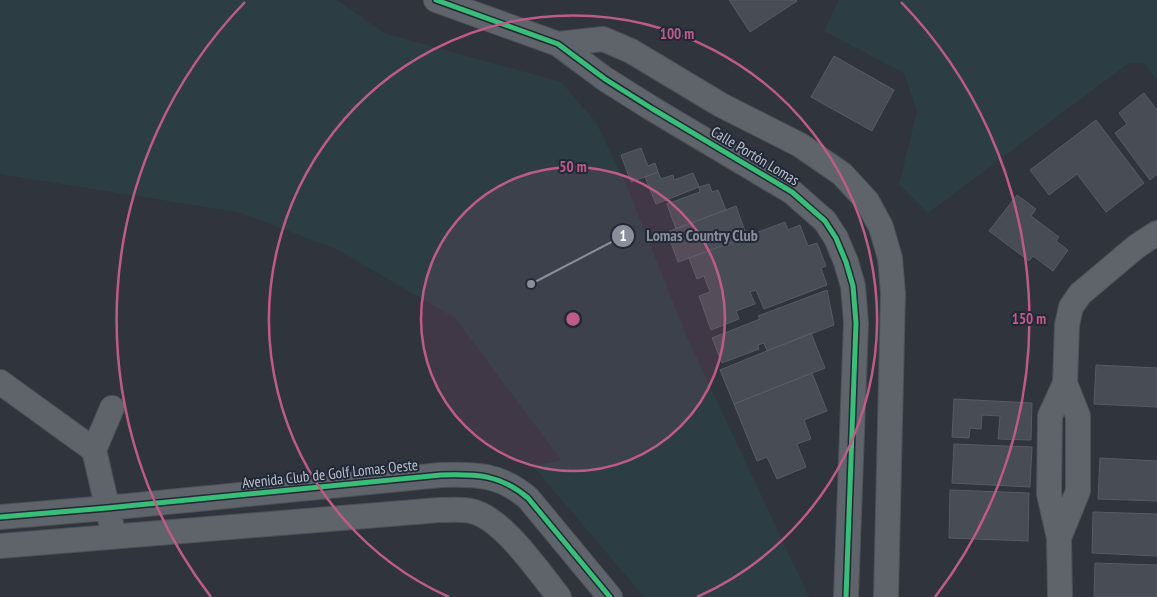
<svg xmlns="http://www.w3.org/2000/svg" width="1157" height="597" font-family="'PT Sans Narrow',sans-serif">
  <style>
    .green { fill: #2c3e43 }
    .building { fill: #484c54; stroke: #575b64 }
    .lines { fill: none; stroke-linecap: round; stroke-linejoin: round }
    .street-casing { stroke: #4d5057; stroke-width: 26 }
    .street { stroke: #5f636a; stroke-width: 24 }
    .cycleway-casing { stroke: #212938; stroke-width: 8 }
    .cycleway { stroke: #3abd76; stroke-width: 5 }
    .ring { fill: none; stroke: #bf5b88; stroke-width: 2.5 }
    .labels { text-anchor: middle; stroke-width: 4; stroke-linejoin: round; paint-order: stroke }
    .street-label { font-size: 15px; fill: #bac0cc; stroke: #212938 }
    .centre { fill: #bf5b88; stroke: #212938; stroke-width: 2.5 }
    .ring-label { font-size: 15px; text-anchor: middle; font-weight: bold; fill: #bf5b88; stroke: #212938; stroke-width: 4; stroke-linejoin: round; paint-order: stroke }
    .leader { fill: none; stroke: #898f9a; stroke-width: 2 }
    .callout-dot { fill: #898f9a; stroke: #212938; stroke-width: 2 }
    .mark-label { font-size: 15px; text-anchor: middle; font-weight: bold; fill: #fff }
    .callout-label { font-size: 16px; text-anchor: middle; font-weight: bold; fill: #898f9a; stroke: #212938; stroke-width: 4; stroke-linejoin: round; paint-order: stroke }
  </style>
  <rect width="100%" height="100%" fill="#2f343d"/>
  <path class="green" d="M 0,0 L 337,0 L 384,33 L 561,82 L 596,122 L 626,184 L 687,337 L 809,597 L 644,597 L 533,466 L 561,460 L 455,318 L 338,250 L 242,213 L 0,174 Z
    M 839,0 L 1157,0 L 1157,80 L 1144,63 L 1129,63 L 928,213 L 899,184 L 917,111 L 904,73 L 824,31 Z"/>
  <path class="building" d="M 729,0 L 796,0 L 797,1 L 750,32 Z
    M 834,56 L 894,90 L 872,131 L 811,97 Z
    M 1144,93 L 1157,110 L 1157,174 L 1150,180 L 1115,133 L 1127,124 L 1119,113 Z
    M 1096,120 L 1144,183 L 1106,212 L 1077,174 L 1049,195 L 1030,170 Z
    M 641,148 L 648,166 L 655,163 L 658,172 L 631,182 L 621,155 Z
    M 658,172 L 661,179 L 673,175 L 674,180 L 693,173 L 699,187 L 656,204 L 645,177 Z
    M 709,184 L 712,192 L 718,190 L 726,210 L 676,229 L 667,204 L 700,192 L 699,187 Z
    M 1017,195 L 1036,209 L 1031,216 L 1059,237 L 1056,241 L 1068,250 L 1053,271 L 1033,256 L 1029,261 L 989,231 Z
    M 736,206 L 747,237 L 678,262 L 667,232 Z
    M 785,222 L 788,230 L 800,225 L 808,246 L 817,243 L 826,266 L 821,268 L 827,285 L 764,309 L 756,290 L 750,292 L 755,304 L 736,311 L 739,319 L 711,330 L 699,296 L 710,292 L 704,276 L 697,279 L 689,258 Z
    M 827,290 L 834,325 L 767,351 L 764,343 L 758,345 L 759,349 L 722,363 L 712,338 L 760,319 L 758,316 Z
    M 811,333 L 825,368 L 734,404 L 720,370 Z
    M 1096,365 L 1157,368 L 1157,407 L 1094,404 Z
    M 812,373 L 827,411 L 804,420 L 811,439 L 797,444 L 806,467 L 777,479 L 767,457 L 757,461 L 734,404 Z
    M 954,399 L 1032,403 L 1031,440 L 998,439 L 1000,416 L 982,415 L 981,429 L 970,428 L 969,438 L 952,437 Z
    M 954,444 L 1032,447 L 1030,487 L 952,483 Z
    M 1100,458 L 1157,461 L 1157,501 L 1098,499 Z
    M 950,490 L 1029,493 L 1028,541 L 949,538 Z
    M 1093,512 L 1157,514 L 1157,556 L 1092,553 Z
    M 1095,563 L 1157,565 L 1157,597 L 1094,597 Z"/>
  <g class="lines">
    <g class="street-casing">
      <path id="street" d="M 436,0 L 558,44 L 605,79 L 651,108 L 792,192 L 825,221 L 836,238 L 846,262 L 853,286 L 856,323 L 846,597
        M 558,44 L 603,39 L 631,51 L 721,105 L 800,145 L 842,174 L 867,201 L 881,227 L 890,258 L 893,293 L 886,597
        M 0,382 L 94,450
        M 0,517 L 107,508 L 441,475 C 476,474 500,474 528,498 L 610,597
        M 111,523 L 94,450 L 112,408
        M 1059,538 L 1078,491 L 1078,416 L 1065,383
        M 0,546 L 439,510 C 449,510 461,509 471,511 C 502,517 539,572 559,597
        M 1060,597 L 1059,538 L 1049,494 L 1050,416 L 1065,383 L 1067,325 L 1071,307 L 1080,294 L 1137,246 L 1157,233"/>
    </g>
    <use href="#street" class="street"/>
    <g class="cycleway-casing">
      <path id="cycleway" d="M 436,0 L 558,44 L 605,79 L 651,108 L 792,192 L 825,221 L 836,238 L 846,262 L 853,286 L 856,323 L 846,597
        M 0,517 L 107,508 L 441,475 C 476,474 500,474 528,498 L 610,597"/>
    </g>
    <use href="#cycleway" class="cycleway"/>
  </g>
  <circle cx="573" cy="319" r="152" fill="#bf5b88" fill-opacity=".12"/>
  <g class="ring">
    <circle cx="573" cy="319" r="152"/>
    <path d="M449 597A304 304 0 1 1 697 597"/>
    <path d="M211 597A456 456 0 0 1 245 2M901 2A456 456 0 0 1 935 597"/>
  </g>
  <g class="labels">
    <g class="street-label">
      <text transform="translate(755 156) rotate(31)" y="5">Calle Portón Lomas</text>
      <text transform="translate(330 474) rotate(-6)" y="5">Avenida Club de Golf Lomas Oeste</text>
    </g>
  </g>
  <circle cx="573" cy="319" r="8" class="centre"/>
  <g class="ring-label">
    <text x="677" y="39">100 m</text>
    <text x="573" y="172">50 m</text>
    <text x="1029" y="324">150 m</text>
  </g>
  <path class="leader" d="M531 284L623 236"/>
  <g class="callout-dot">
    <circle cx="531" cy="284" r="5"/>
    <circle cx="623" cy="236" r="12"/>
  </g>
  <g class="mark-label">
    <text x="623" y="241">1</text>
  </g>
  <g class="callout-label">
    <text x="702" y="241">Lomas Country Club</text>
  </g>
</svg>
